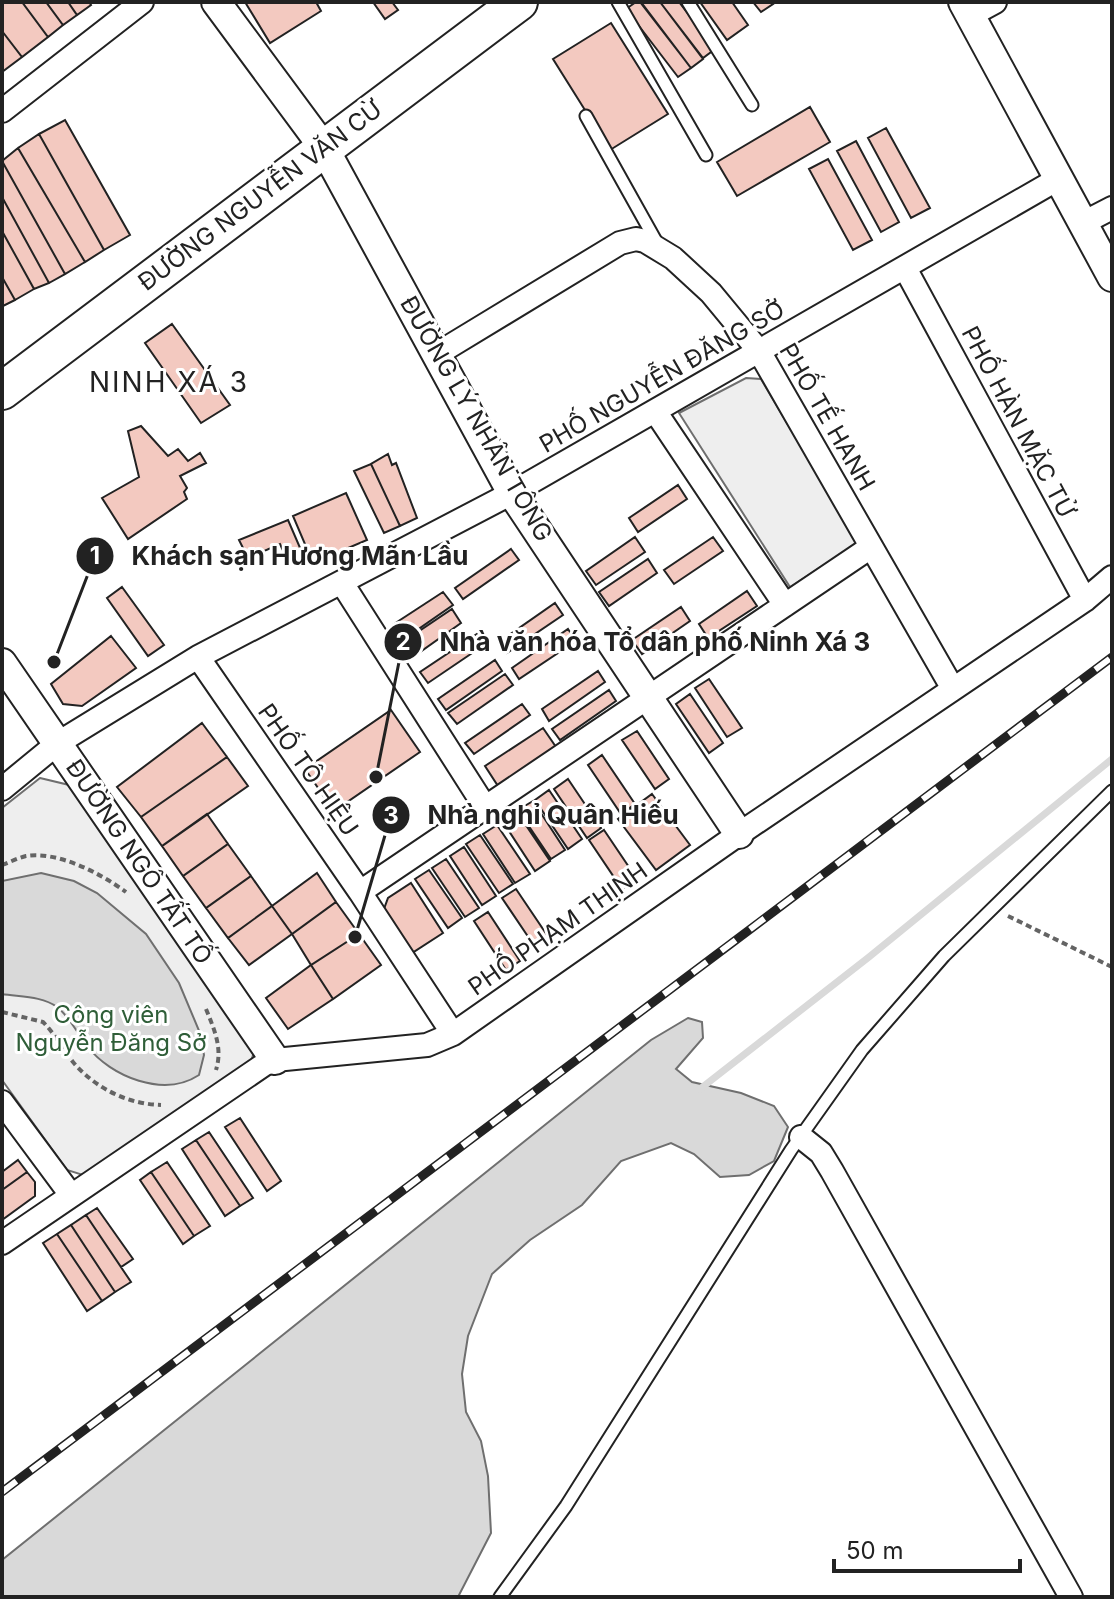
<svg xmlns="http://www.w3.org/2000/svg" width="1114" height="1599" font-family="Inter,sans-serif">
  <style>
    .green { fill: #eee; stroke: #6f6f6f; stroke-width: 2 }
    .water { fill: #d9d9d9; stroke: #6f6f6f; stroke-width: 2 }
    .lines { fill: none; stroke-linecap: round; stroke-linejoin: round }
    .stream { stroke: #d9d9d9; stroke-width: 7 }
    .building { fill: #f3c9c0; stroke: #222; stroke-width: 2 }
    .service-casing { stroke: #222; stroke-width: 15 }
    .minor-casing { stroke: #222; stroke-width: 26 }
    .tertiary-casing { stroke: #222; stroke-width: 32 }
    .primary-casing { stroke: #222; stroke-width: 40 }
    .path { stroke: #646464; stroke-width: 4; stroke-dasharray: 6 4; stroke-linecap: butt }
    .service { stroke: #fff; stroke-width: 11 }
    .minor { stroke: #fff; stroke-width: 22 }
    .tertiary { stroke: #fff; stroke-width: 28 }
    .primary { stroke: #fff; stroke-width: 36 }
    .rail-casing { stroke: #222; stroke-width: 9 }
    .rail { stroke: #fff; stroke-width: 6; stroke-dasharray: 18; stroke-linecap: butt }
    .labels { text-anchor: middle; stroke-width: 6; stroke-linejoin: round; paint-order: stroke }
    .street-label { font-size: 24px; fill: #222; stroke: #fff }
    .park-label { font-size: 24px; fill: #2f5e38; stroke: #fff }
    .quarter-label { font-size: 28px; letter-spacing: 2px; fill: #222; stroke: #fff }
    .leader { fill: none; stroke: #222; stroke-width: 3 }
    .callout-dot { fill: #222; stroke: #fff; stroke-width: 3 }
    .mark-label { font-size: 24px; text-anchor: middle; font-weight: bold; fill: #fff }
    .callout-label { font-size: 26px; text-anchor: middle; font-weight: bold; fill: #222; stroke: #fff; stroke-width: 6; stroke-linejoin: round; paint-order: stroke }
  </style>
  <rect width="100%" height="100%" fill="#fff"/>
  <path class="green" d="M 746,378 L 761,379 L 858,543 L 790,587 L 679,413 Z
    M 40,778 L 69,785 L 256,1045 L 250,1065 L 86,1176 L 67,1170 L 2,1080 L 2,808 Z"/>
  <path class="water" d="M 41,873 L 74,881 L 97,893 L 146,934 L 179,983 L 200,1033 L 204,1055 L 199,1075 C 164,1098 111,1077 87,1046 C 77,1033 70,1017 57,1007 C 42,996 20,997 2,994 L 2,881 Z
    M 688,1018 L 702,1022 L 703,1038 L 676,1069 L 692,1082 L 741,1093 L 774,1106 L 788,1127 L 774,1161 L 749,1175 L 720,1177 L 694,1154 L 671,1143 L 621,1161 L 582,1205 L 530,1240 L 492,1274 L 468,1336 L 462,1374 L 466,1412 L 481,1441 L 488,1476 L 491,1533 L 458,1597 L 2,1597 L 2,1560 L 651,1040 Z"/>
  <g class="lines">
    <path class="stream" d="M 700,1089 L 869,957 L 1112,759"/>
  </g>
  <path class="building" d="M 2,2 L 22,2 L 48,37 L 22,57 L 2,31 Z
    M 22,2 L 46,2 L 63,25 L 48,37 Z
    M 46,2 L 68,2 L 77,15 L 63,25 Z
    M 68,2 L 89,2 L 91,5 L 77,15 Z
    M 245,2 L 316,2 L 321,11 L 270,43 Z
    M 373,2 L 392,2 L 398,10 L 385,19 Z
    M 636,2 L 640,2 L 691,68 L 678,77 L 626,9 Z
    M 641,2 L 660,2 L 703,59 L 691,68 Z
    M 660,2 L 679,2 L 715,49 L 703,58 Z
    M 700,2 L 732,2 L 748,25 L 727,40 Z
    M 753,2 L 771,2 L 773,4 L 761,12 Z
    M 611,23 L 668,114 L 610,150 L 553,59 Z
    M 2,31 L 22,57 L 2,72 Z
    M 810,107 L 830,142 L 737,196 L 717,162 Z
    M 65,120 L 130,235 L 104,250 L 39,134 Z
    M 886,128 L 930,208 L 911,218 L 868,138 Z
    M 39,134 L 104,250 L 85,262 L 18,148 Z
    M 856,141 L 899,222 L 881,232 L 837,151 Z
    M 18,148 L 85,262 L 65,274 L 2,161 Z
    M 828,159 L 872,240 L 853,250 L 809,169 Z
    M 2,161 L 65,274 L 49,283 L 2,197 Z
    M 2,197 L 49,283 L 34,289 L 2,231 Z
    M 2,231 L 34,289 L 15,300 L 2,277 Z
    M 2,277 L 15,300 L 3,306 L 2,305 Z
    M 172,324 L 230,405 L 201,423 L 145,343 Z
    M 141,426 L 168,456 L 178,449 L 188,461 L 200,453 L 206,463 L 180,476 L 187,488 L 184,492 L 187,499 L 128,539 L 102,498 L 139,477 L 128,431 Z
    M 388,454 L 392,465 L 396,463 L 417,518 L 400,526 L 371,464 Z
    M 371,464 L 400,526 L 384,533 L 354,471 Z
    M 678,485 L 687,499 L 638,532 L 629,518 Z
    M 346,493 L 367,540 L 313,563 L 293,516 Z
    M 288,520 L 304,557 L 289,564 L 280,544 L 248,558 L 239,540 Z
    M 635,537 L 645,552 L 596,585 L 586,571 Z
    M 713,537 L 723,551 L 674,584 L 664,570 Z
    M 511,549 L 519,560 L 463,599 L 455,588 Z
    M 648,559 L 657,573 L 609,606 L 599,592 Z
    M 122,587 L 164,645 L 148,656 L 107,598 Z
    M 747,591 L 757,606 L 708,638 L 699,624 Z
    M 443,592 L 453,605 L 404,639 L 394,624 Z
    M 555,603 L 563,615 L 507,653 L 499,642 Z
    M 681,607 L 690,621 L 642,654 L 632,640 Z
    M 452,609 L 461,623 L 413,657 L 403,642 Z
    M 568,629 L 576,641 L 519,679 L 512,668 Z
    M 477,634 L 484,645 L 428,683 L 420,672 Z
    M 111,636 L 136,668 L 82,706 L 63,704 L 51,684 Z
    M 495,660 L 502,671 L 446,710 L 438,699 Z
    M 598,671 L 605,682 L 549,721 L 542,709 Z
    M 505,674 L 513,685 L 457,724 L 448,713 Z
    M 709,679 L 742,728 L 727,737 L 695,688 Z
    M 609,690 L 616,701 L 560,740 L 552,729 Z
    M 690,694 L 723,743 L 709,753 L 676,704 Z
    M 522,704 L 530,715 L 474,754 L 465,743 Z
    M 391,710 L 420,752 L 334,811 L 305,769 Z
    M 202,723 L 227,757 L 141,817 L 117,787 Z
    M 543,728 L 556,747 L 498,786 L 485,766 Z
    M 637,731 L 669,779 L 655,789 L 622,740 Z
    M 602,755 L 635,804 L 621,814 L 588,765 Z
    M 227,757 L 248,786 L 162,846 L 141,817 Z
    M 568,779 L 601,828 L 587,838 L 554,789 Z
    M 549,790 L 582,839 L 568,849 L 535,800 Z
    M 652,794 L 690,845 L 656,870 L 618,819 Z
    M 533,801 L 565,850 L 551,859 L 518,810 Z
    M 517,812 L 550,861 L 535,871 L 503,822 Z
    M 207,814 L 228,844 L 183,876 L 162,846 Z
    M 497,825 L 530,874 L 515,883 L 483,834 Z
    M 604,830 L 637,879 L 622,889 L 589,840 Z
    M 480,835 L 513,884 L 499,893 L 466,844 Z
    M 228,844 L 251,876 L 206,908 L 183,876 Z
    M 464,847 L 496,896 L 482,905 L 450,856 Z
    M 446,859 L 479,908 L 465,917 L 432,868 Z
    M 429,870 L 462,918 L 448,928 L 415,879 Z
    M 317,873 L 336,902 L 292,934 L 272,906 Z
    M 251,876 L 272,906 L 228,938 L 206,908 Z
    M 411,883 L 443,933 L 412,953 L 384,909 L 388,898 Z
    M 516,889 L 549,938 L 535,947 L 502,898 Z
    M 336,902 L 359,934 L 311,965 L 292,934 Z
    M 272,906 L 292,934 L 249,965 L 228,938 Z
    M 488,912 L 520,961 L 506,970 L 474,921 Z
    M 359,934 L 381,965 L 333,999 L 311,965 Z
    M 311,965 L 333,999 L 288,1029 L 266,998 Z
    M 240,1118 L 281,1181 L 267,1191 L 225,1127 Z
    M 209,1132 L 253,1198 L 240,1206 L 196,1140 Z
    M 196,1140 L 240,1206 L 225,1216 L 182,1149 Z
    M 18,1160 L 27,1172 L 2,1190 L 2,1172 Z
    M 167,1162 L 210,1226 L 194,1236 L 151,1172 Z
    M 27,1172 L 35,1182 L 35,1196 L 2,1220 L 2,1190 Z
    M 151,1172 L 194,1236 L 183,1244 L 140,1180 Z
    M 97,1208 L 133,1259 L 121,1267 L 86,1215 Z
    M 86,1215 L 131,1282 L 115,1292 L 71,1225 Z
    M 71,1225 L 115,1292 L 102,1301 L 57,1234 Z
    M 57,1234 L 102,1301 L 87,1311 L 43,1243 Z"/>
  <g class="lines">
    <g class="service-casing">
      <path id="service" d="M 618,2 L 706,155
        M 688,2 L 752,105
        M 586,116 L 657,243
        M 500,1597 L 566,1506 L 791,1150 L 862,1050 L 944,956 L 1112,791"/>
    </g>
    <g class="minor-casing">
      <path id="minor" d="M 971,15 L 995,2
        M 2,111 L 142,2
        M 1083,223 L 1112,208
        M 905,268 L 1085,600
        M 437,354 L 620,243 L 636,239 L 645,241 L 673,258 L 711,293 L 759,351 L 953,689
        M 655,411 L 785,605
        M 342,583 L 485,807
        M 198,657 L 360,892 L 453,1034
        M 2,789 L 58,743 L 198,657 L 512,493 L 1058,179
        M 360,892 L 871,547
        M 2,1102 L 71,1195
        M 801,1137 L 821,1153 L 832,1171 L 1071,1597
        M 2,1243 L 265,1064 L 275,1060 L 427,1045 L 453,1034 L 739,834 L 1085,600 L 1112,577"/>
    </g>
    <g class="tertiary-casing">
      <path id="tertiary" d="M 216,2 L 324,148 L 512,493 L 739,834
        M 963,2 L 1112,277
        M 2,663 L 275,1060"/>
    </g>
    <g class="primary-casing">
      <path id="primary" d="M 2,391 L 519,2"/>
    </g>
    <path class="path" d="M 2,865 C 10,862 18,858 26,856 C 58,851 100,873 126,892
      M 1008,916 L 1112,967
      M 206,1009 C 214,1029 223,1048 216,1070
      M 2,1012 L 43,1022 C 55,1034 63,1049 73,1062 C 95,1088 127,1104 161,1105"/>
    <use href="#service" class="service"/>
    <use href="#minor" class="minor"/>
    <use href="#tertiary" class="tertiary"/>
    <use href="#primary" class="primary"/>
    <g class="rail-casing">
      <path id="rail" d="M 2,1492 L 1112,657"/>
    </g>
    <use href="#rail" class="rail"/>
  </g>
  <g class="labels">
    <g class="street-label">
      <text transform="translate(260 196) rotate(-37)" y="8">ĐƯỜNG NGUYỄN VĂN CỪ</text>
      <text transform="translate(662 377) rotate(-30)" y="8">PHỐ NGUYỄN ĐĂNG SỞ</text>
      <text transform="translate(827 417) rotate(60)" y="8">PHỐ TẾ HANH</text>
      <text transform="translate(476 419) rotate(60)" y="8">ĐƯỜNG LÝ NHÂN TÔNG</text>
      <text transform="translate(1018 422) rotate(62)" y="8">PHỐ HÀN MẶC TỬ</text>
      <text transform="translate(308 770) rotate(55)" y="8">PHỐ TÔ HIỆU</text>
      <text transform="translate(139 862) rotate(56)" y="8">ĐƯỜNG NGÔ TẤT TỐ</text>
      <text transform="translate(558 929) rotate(-35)" y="8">PHỐ PHẠM THỊNH</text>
    </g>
    <g class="park-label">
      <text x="111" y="1023">Công viên<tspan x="111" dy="28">Nguyễn Đăng Sở</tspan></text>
    </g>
    <g class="quarter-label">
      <text x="169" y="392">NINH XÁ 3</text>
    </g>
  </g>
  <path class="leader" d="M54 662L95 556M376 777L403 642M355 937L391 815"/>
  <g class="callout-dot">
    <circle cx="54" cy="662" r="8"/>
    <circle cx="376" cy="777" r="8"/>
    <circle cx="355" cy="937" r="8"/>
    <circle cx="95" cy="556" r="20"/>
    <circle cx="403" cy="642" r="20"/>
    <circle cx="391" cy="815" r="20"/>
  </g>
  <g class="mark-label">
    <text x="95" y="564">1</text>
    <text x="403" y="650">2</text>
    <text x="391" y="824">3</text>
  </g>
  <g class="callout-label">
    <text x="300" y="565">Khách sạn Hương Mãn Lầu</text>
    <text x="655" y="651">Nhà văn hóa Tổ dân phố Ninh Xá 3</text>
    <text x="553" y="824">Nhà nghỉ Quân Hiếu</text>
  </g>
  <rect width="1114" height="1599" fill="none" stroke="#222222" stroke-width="8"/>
  <path d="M834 1559v12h186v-12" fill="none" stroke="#222222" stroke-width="4"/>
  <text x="846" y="1559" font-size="24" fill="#222222" stroke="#ffffff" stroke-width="6" paint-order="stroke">50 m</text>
</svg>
